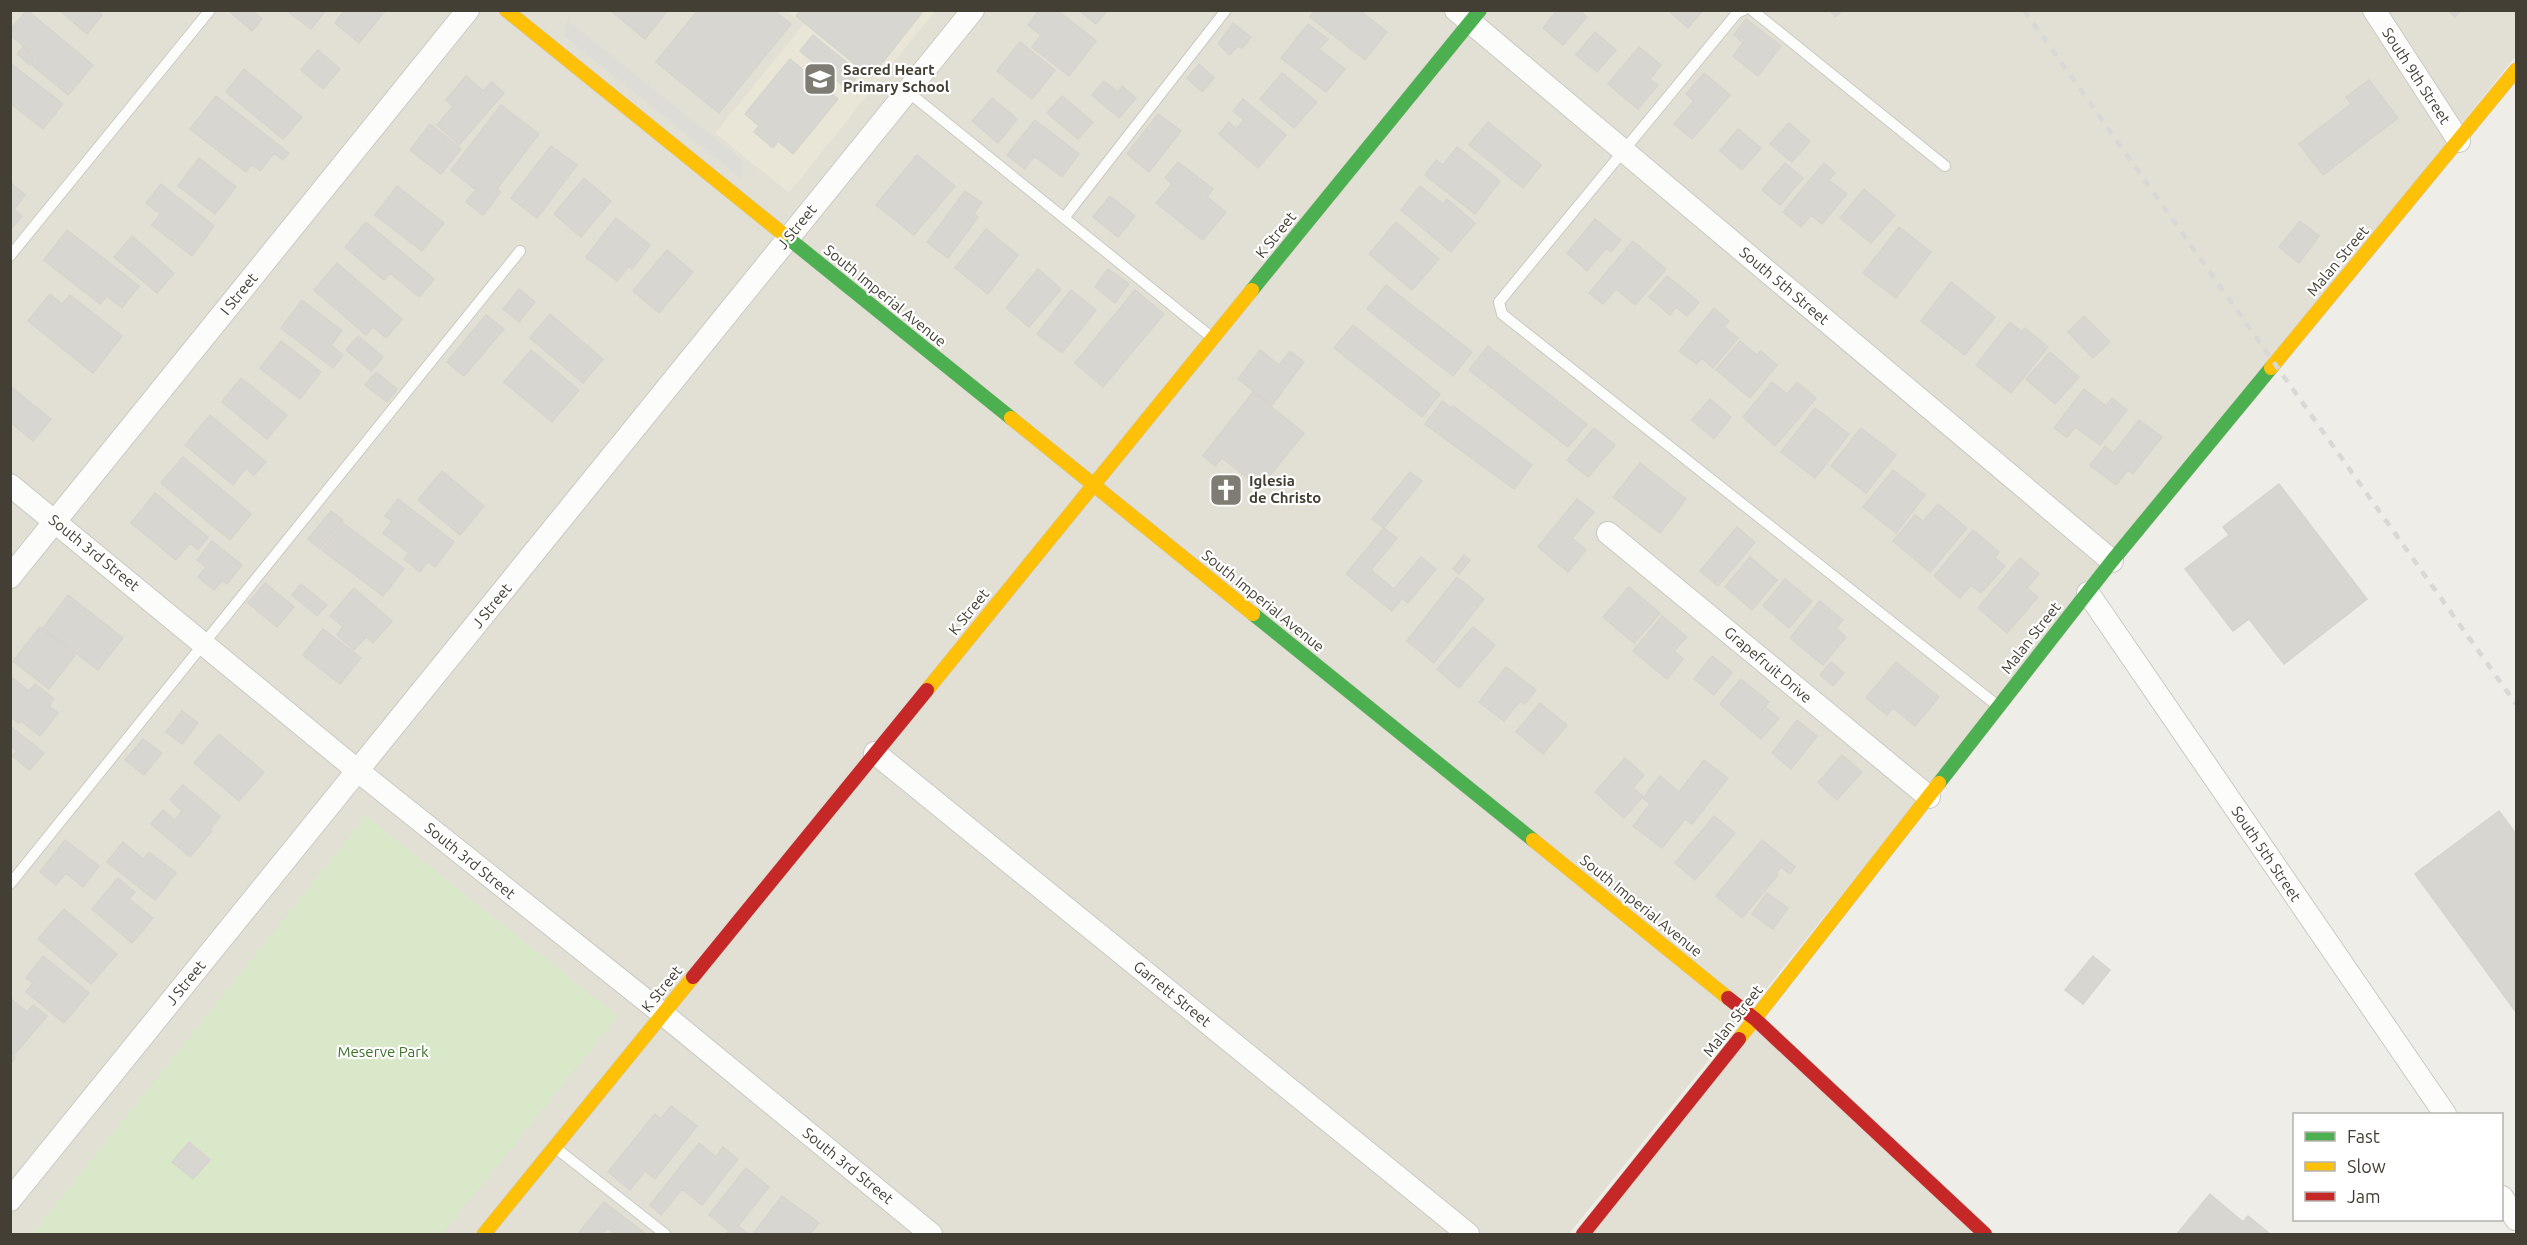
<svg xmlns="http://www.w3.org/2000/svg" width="2527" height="1245" font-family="Ubuntu,sans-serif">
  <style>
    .residential { fill: #e2dfd5 }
    .education { fill: #e9e6d7 }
    .green { fill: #d8e8c8 }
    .parking { fill: #dddcd7 }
    .building { fill: #d7d6d0; stroke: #d6d4cd; stroke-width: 1.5 }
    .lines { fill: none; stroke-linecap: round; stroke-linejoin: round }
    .lane-casing { stroke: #cac9c3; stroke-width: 12 }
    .street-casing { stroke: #cac9c3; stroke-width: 24 }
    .fast-casing { stroke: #cccabf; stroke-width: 15 }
    .slow-casing { stroke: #cccabf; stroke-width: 15 }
    .jam-casing { stroke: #cccabf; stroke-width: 15 }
    .lane { stroke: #fcfcfb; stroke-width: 10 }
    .street { stroke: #fcfcfb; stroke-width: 22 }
    .fast { stroke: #4caf50; stroke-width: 14 }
    .slow { stroke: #ffc107; stroke-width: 14 }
    .jam { stroke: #c62828; stroke-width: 14 }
    .rail { stroke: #d8d8d7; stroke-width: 4.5; stroke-dasharray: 8 8; stroke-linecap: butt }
    .labels { text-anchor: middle; stroke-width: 4.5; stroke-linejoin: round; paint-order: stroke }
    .poi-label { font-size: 15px; font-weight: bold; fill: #433f34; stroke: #fff; text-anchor: start }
    .street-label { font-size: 15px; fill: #433f34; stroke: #fff }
    .park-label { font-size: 15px; fill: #3e712b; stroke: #fff }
  </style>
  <rect width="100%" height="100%" fill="#eeede7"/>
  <path class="residential" d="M 2516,10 L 2516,56 L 1569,1234 L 11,1234 L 10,11 Z
    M 1755,1019 L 1985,1234 L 1580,1234 Z"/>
  <path class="education" d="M 787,11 L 935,11 L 789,193 L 715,133 L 804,24 Z"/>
  <path class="green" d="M 366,816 L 618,1016 L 442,1234 L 32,1234 Z"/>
  <path class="parking" d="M 567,20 L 743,161 L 742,179 L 564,36 Z"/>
  <path class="building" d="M 27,10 L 93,65 L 68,95 L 32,65 L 38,58 L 10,35 L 10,30 Z
    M 59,10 L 97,10 L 102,15 L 87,34 Z
    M 252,10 L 262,19 L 252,31 L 229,11 Z
    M 286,10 L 326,10 L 311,29 Z
    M 345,10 L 386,10 L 359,43 L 335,23 Z
    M 610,10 L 668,10 L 645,39 Z
    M 698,10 L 773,10 L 791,24 L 719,113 L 656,62 Z
    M 800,10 L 924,10 L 871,77 L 796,16 Z
    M 1039,10 L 1057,10 L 1096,41 L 1069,76 L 1032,47 L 1041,35 L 1028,25 Z
    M 1079,10 L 1108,10 L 1096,24 Z
    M 1315,10 L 1359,10 L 1387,32 L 1365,60 L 1310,17 Z
    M 1557,10 L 1579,10 L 1587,17 L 1563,45 L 1543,28 Z
    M 1668,10 L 1703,10 L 1688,28 Z
    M 1830,10 L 1843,10 L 1835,17 Z
    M 2448,10 L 2461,10 L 2455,17 Z
    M 1746,19 L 1781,46 L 1758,76 L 1733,56 L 1743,43 L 1734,35 Z
    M 1233,23 L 1251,37 L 1242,48 L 1238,46 L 1230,55 L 1218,44 Z
    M 1308,24 L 1328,39 L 1319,49 L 1345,69 L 1326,92 L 1281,58 Z
    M 1595,32 L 1616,50 L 1597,72 L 1576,55 Z
    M 813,35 L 860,73 L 847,89 L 800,51 Z
    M 1020,42 L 1055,70 L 1032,99 L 997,71 Z
    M 23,47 L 35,58 L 30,65 L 17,54 Z
    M 1639,47 L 1661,65 L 1650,79 L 1658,85 L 1638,109 L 1608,84 Z
    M 318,50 L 340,69 L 323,89 L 301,70 Z
    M 790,59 L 838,99 L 793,154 L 778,141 L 773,148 L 754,132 L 759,126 L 745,114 Z
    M 10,63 L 63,104 L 43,129 L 10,103 Z
    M 1199,64 L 1214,78 L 1202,92 L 1187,78 Z
    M 244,69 L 302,117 L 283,139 L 226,92 Z
    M 1282,73 L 1317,102 L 1294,128 L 1260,99 Z
    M 1704,73 L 1730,95 L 1692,139 L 1674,124 L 1694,101 L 1686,94 Z
    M 466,76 L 483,91 L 492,82 L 504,93 L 459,145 L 437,125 L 453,106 L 446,100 Z
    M 2369,80 L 2398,118 L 2323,175 L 2299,144 L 2351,104 L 2346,97 Z
    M 1104,81 L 1118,92 L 1122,86 L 1136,98 L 1119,118 L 1092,95 Z
    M 216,96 L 289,153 L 283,160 L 274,153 L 260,171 L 252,164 L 246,172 L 190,129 Z
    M 1062,96 L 1093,122 L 1078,139 L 1047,113 Z
    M 992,98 L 1017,119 L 998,143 L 972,121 Z
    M 1243,99 L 1286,135 L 1258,168 L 1219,134 L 1229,122 L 1236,129 L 1244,120 L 1233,111 Z
    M 501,105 L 539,134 L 497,189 L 501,192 L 483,215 L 466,202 L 476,190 L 451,170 Z
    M 1158,114 L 1181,131 L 1149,172 L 1127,154 Z
    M 1035,120 L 1079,154 L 1062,177 L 1034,156 L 1025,169 L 1007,155 Z
    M 1488,122 L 1541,165 L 1523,188 L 1469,145 Z
    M 1789,123 L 1810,141 L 1792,162 L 1770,144 Z
    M 430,124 L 461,149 L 441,174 L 410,150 Z
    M 1738,129 L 1761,148 L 1742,170 L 1720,151 Z
    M 551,146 L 577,165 L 537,218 L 511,198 Z
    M 1457,147 L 1500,181 L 1475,214 L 1425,175 L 1436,160 L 1443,165 Z
    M 917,155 L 955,186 L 914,235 L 876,205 Z
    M 199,158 L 236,187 L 215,214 L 178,186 Z
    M 1178,162 L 1213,189 L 1207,197 L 1226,212 L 1203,240 L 1156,203 L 1172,184 L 1165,178 Z
    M 1785,163 L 1803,178 L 1780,205 L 1762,190 Z
    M 1824,163 L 1835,173 L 1829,180 L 1847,194 L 1822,224 L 1811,215 L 1801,227 L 1783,212 Z
    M 584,178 L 611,201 L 581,237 L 554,214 Z
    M 10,182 L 25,195 L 14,209 L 22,216 L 10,230 Z
    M 161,184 L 214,226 L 192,256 L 152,225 L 160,214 L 146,203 Z
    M 397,186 L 444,223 L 422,251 L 375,215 Z
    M 1420,186 L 1443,204 L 1447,199 L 1475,223 L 1451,252 L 1401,210 Z
    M 1864,189 L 1895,215 L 1871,243 L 1840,218 Z
    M 965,191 L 982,203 L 974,213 L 978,217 L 948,258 L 927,242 Z
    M 1110,196 L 1135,216 L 1118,237 L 1093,217 Z
    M 616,218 L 650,245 L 632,269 L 629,266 L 617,281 L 586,257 Z
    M 1595,219 L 1621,240 L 1611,252 L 1606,248 L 1587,271 L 1567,253 Z
    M 2300,221 L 2319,236 L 2299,263 L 2279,247 Z
    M 366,222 L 434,279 L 419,297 L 390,273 L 384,280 L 345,247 Z
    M 1396,222 L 1439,259 L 1412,290 L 1369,254 Z
    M 1899,227 L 1931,252 L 1896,298 L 1863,273 Z
    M 986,229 L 1018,255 L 988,294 L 955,268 Z
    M 67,230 L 139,286 L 122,308 L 107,296 L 100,304 L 44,260 Z
    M 132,236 L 174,273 L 157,293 L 114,257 Z
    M 1633,241 L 1666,269 L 1635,305 L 1616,289 L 1603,304 L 1589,293 Z
    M 667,250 L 693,272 L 659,313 L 633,291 Z
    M 337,263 L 402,319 L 386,338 L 373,327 L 366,335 L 314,290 Z
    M 1038,269 L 1061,289 L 1029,327 L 1006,308 Z
    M 1108,269 L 1129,284 L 1115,303 L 1095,287 Z
    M 1667,276 L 1699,302 L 1687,316 L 1676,307 L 1670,315 L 1649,297 Z
    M 1951,282 L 1995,317 L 1965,355 L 1921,321 Z
    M 1386,285 L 1472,352 L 1453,376 L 1367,309 Z
    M 519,289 L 535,302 L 519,322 L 503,309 Z
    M 1071,290 L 1096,310 L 1062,353 L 1037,334 Z
    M 1135,290 L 1164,314 L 1103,387 L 1075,363 Z
    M 50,294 L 62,304 L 70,295 L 122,336 L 93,373 L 28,321 Z
    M 302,300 L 342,331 L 331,345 L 343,355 L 333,368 L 281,328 Z
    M 1714,308 L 1729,321 L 1724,327 L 1738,338 L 1713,368 L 1702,358 L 1697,364 L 1679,351 Z
    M 550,314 L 603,359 L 583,383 L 530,338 Z
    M 486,315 L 504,329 L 464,376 L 447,362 Z
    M 2084,316 L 2110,342 L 2093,358 L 2068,332 Z
    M 2010,322 L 2022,332 L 2025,328 L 2048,347 L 2011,393 L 1976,365 Z
    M 1353,325 L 1440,394 L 1422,417 L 1334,348 Z
    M 358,336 L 383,357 L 371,371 L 346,350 Z
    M 281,341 L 321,372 L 300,399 L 260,368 Z
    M 1740,341 L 1757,355 L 1761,351 L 1777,365 L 1750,398 L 1716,370 Z
    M 1488,346 L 1587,424 L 1568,447 L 1469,370 Z
    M 531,350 L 579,390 L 552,422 L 504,382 Z
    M 1260,350 L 1279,365 L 1290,351 L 1304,362 L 1272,405 L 1238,379 Z
    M 2050,352 L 2079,377 L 2055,404 L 2026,379 Z
    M 376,372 L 397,389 L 387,402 L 365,385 Z
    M 241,378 L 287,415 L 267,439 L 222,402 Z
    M 1772,382 L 1787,394 L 1797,382 L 1816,398 L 1775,446 L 1743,417 Z
    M 10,386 L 51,419 L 33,441 L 10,422 Z
    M 2084,389 L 2106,406 L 2112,398 L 2127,410 L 2100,445 L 2075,427 L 2067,437 L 2054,428 Z
    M 1253,392 L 1304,433 L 1260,488 L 1222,458 L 1215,466 L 1203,456 Z
    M 1710,399 L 1731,417 L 1714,439 L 1692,420 Z
    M 1442,401 L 1451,408 L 1453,406 L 1532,465 L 1514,489 L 1425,424 Z
    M 1815,408 L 1849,434 L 1815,478 L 1781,452 Z
    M 210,415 L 266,462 L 254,475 L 246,468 L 233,485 L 185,445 Z
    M 2139,420 L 2162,437 L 2133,474 L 2128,470 L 2116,485 L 2090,465 L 2105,446 L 2113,453 Z
    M 1594,428 L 1615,445 L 1588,477 L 1567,460 Z
    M 1861,428 L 1896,455 L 1866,493 L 1831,466 Z
    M 183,457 L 251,514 L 230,540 L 161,483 Z
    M 1640,463 L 1686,499 L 1660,533 L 1613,497 Z
    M 1893,470 L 1925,495 L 1896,533 L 1863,507 Z
    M 442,471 L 484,506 L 460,535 L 418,500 Z
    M 1410,472 L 1422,481 L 1384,528 L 1372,519 Z
    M 2279,484 L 2367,599 L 2284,664 L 2249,619 L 2233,631 L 2185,569 L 2229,535 L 2223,527 Z
    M 155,493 L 208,537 L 198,550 L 190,543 L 176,560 L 131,523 Z
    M 398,499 L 454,542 L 435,567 L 428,561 L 420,572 L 404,559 L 409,553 L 383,533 L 392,521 L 385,516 Z
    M 1577,499 L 1594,512 L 1572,538 L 1586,550 L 1568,572 L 1538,547 Z
    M 1938,504 L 1967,528 L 1930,572 L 1893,541 L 1915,515 L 1923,521 Z
    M 331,511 L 343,520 L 320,549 L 308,539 Z
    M 343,523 L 404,569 L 383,596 L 322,550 Z
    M 1737,527 L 1755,542 L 1718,586 L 1700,571 Z
    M 1384,528 L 1397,538 L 1371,570 L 1394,589 L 1421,557 L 1436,569 L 1408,603 L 1402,598 L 1392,611 L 1346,574 Z
    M 1973,530 L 1999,552 L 1995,558 L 2005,566 L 1981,593 L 1971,585 L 1960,598 L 1934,576 Z
    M 212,541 L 242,565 L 227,584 L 222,580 L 214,590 L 198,577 L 206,567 L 197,560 Z
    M 1464,555 L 1470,560 L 1459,574 L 1453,569 Z
    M 1750,557 L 1777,580 L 1752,610 L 1725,587 Z
    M 2020,558 L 2039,574 L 2027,588 L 2038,597 L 2007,633 L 1978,608 Z
    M 1457,577 L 1484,599 L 1434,663 L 1407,641 Z
    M 1785,579 L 1812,601 L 1789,628 L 1763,606 Z
    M 265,583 L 294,607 L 277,627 L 248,603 Z
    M 301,584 L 327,605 L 317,616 L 292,595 Z
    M 1629,587 L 1660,613 L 1634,643 L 1603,617 Z
    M 354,588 L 392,621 L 373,643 L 366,637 L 354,650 L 337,635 L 343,627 L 330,616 Z
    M 68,595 L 123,638 L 98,670 L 43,628 Z
    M 1820,601 L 1843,620 L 1836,628 L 1846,637 L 1823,665 L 1790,638 Z
    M 1662,616 L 1687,637 L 1674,651 L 1683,659 L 1667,679 L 1633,651 Z
    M 40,627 L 75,655 L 49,689 L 13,661 Z
    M 1473,627 L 1495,645 L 1459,688 L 1437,669 Z
    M 323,629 L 361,658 L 340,684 L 303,655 Z
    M 1712,656 L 1732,672 L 1714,695 L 1694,679 Z
    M 1831,662 L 1844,673 L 1833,686 L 1820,675 Z
    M 1896,662 L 1939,697 L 1915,726 L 1893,708 L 1887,715 L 1866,698 Z
    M 1506,667 L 1536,690 L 1525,704 L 1520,701 L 1504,721 L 1479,702 Z
    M 10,676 L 29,691 L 35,684 L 54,699 L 49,706 L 58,713 L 40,736 L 21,721 L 19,723 L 10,717 Z
    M 1741,679 L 1769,702 L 1765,707 L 1779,718 L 1761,739 L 1720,704 Z
    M 1540,703 L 1567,725 L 1543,754 L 1516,732 Z
    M 182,711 L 198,723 L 182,744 L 166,732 Z
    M 1797,720 L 1817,736 L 1791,769 L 1772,753 Z
    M 10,726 L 44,753 L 30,770 L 12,756 L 17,751 L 10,746 Z
    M 219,734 L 264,772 L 239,801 L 194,763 Z
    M 143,739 L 162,753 L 144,775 L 125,760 Z
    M 1842,755 L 1862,772 L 1837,800 L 1818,783 Z
    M 1625,758 L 1644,775 L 1633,788 L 1643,796 L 1624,818 L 1595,792 Z
    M 1704,760 L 1728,778 L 1692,824 L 1685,819 L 1662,848 L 1633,826 L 1650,804 L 1643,798 L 1660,776 L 1679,792 Z
    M 183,785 L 220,816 L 210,829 L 212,831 L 190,857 L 151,824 L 163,810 L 175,820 L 182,811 L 170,800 Z
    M 2499,811 L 2516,834 L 2516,1012 L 2415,874 Z
    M 1714,816 L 1735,833 L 1695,880 L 1675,863 Z
    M 65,840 L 99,866 L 83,887 L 66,873 L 56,885 L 40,872 Z
    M 1762,840 L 1795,867 L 1790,874 L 1781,867 L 1776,873 L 1778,875 L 1742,918 L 1716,896 Z
    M 123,842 L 143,859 L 149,852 L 176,873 L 155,900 L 107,862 Z
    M 118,878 L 135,892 L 129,899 L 153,918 L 132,943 L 92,909 Z
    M 1767,893 L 1788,908 L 1773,929 L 1752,914 Z
    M 64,909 L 117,954 L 91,984 L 38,939 Z
    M 43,956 L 89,993 L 64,1023 L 26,992 L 33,983 L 26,978 Z
    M 2093,956 L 2110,970 L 2083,1004 L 2065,990 Z
    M 10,998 L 27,1012 L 33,1005 L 47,1016 L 13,1056 L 15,1058 L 10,1064 Z
    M 671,1106 L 697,1126 L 655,1179 L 645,1171 L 630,1190 L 608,1172 L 655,1114 L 661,1119 Z
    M 189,1142 L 210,1160 L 193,1179 L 172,1162 Z
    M 699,1143 L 716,1157 L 723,1147 L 738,1159 L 702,1205 L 682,1189 L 661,1215 L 650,1205 Z
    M 746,1168 L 769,1187 L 738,1226 L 748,1234 L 726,1234 L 729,1231 L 709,1215 Z
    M 2210,1194 L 2243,1222 L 2248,1216 L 2270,1234 L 2177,1234 Z
    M 782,1196 L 819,1223 L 810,1234 L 753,1234 Z
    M 604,1202 L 646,1234 L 615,1234 L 607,1228 L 602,1234 L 578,1234 Z"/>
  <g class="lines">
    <g class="lane-casing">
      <path id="lane" d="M 1744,10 L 1737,13 L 1499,302 L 1502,314 L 1998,706
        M 1752,10 L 1945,166
        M 907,91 L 1210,336
        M 1064,218 L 1226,10
        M 10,256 L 210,10
        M 10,884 L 520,251
        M 557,1149 L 665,1234"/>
    </g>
    <g class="street-casing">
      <path id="street" d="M 1456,10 L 2112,561
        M 2374,10 L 2459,141
        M 10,485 L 358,771 L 663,1014 L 931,1234
        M 1608,533 L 1929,797
        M 10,577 L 468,10
        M 2088,593 L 2445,1114
        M 875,753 L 1468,1234
        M 2502,1197 L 2516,1219
        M 10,1200 L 973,10"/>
    </g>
    <g class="fast-casing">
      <path id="fast" d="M 783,234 L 1011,418
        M 1252,290 L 1480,10
        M 1253,614 L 1533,840
        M 1939,783 L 2112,561 L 2271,368"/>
    </g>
    <g class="slow-casing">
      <path id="slow" d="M 506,10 L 783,234
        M 2271,368 L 2516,70
        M 1011,418 L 1253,614
        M 927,690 L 1252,290
        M 1533,840 L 1728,998
        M 1739,1039 L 1939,783
        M 484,1234 L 693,977"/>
    </g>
    <g class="jam-casing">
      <path id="jam" d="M 693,977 L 927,690
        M 1728,998 L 1755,1019 L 1985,1234
        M 1583,1234 L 1739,1039"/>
    </g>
    <use href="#lane" class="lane"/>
    <use href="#street" class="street"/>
    <use href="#fast" class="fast"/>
    <use href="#slow" class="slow"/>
    <use href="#jam" class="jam"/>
    <path class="rail" d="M 2024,10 L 2516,704"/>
  </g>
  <defs>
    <g id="school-square" transform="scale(1.725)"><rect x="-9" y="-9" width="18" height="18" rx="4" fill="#7f7c73" stroke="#fff"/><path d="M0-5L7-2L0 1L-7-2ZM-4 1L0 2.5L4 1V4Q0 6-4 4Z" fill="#fff"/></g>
    <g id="church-square" transform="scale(1.725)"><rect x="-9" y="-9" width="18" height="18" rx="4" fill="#7f7c73" stroke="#fff"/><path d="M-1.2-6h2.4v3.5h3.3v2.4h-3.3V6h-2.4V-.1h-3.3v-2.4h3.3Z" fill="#fff"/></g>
  </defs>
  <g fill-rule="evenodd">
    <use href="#school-square" x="820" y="79"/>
    <use href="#church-square" x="1226" y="490"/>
  </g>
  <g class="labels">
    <g class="poi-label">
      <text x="843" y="75">Sacred Heart<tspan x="843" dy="17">Primary School</tspan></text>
      <text x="1249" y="486">Iglesia<tspan x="1249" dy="17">de Christo</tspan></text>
    </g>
    <g class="street-label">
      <text transform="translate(2416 76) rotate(57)" y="5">South 9th Street</text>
      <text transform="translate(797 227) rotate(-51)" y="5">J Street</text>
      <text transform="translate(1276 235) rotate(-51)" y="5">K Street</text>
      <text transform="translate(2338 261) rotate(-50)" y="5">Malan Street</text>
      <text transform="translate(1784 286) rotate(40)" y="5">South 5th Street</text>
      <text transform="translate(239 294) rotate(-51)" y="5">I Street</text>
      <text transform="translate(885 296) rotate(39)" y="5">South Imperial Avenue</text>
      <text transform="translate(94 553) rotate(39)" y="5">South 3rd Street</text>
      <text transform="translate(1263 601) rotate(39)" y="5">South Imperial Avenue</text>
      <text transform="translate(492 606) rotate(-51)" y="5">J Street</text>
      <text transform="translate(969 612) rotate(-51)" y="5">K Street</text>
      <text transform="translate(2031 638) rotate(-52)" y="5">Malan Street</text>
      <text transform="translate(1768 665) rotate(40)" y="5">Grapefruit Drive</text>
      <text transform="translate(2266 854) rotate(56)" y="5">South 5th Street</text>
      <text transform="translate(470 861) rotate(39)" y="5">South 3rd Street</text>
      <text transform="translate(1641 906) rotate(39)" y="5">South Imperial Avenue</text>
      <text transform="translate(186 983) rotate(-51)" y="5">J Street</text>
      <text transform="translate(662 989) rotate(-51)" y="5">K Street</text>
      <text transform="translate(1172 994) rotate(39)" y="5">Garrett Street</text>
      <text transform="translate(1733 1021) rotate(-52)" y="5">Malan Street</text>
      <text transform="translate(848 1166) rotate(39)" y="5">South 3rd Street</text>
    </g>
    <g class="park-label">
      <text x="383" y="1057">Meserve Park</text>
    </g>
  </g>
  <rect width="2527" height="1245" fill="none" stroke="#433f34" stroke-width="24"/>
  <rect x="2293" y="1113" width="210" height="108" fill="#ffffff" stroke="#b4b2ae" stroke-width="1.5"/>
  <rect x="2305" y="1132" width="30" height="9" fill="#4caf50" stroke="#b4b2ae" stroke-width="1.5"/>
  <text x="2347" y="1143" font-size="18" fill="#433f34">Fast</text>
  <rect x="2305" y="1162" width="30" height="9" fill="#ffc107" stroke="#b4b2ae" stroke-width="1.5"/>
  <text x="2347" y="1173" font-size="18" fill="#433f34">Slow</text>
  <rect x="2305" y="1192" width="30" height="9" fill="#c62828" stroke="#b4b2ae" stroke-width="1.5"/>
  <text x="2347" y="1203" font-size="18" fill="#433f34">Jam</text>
</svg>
